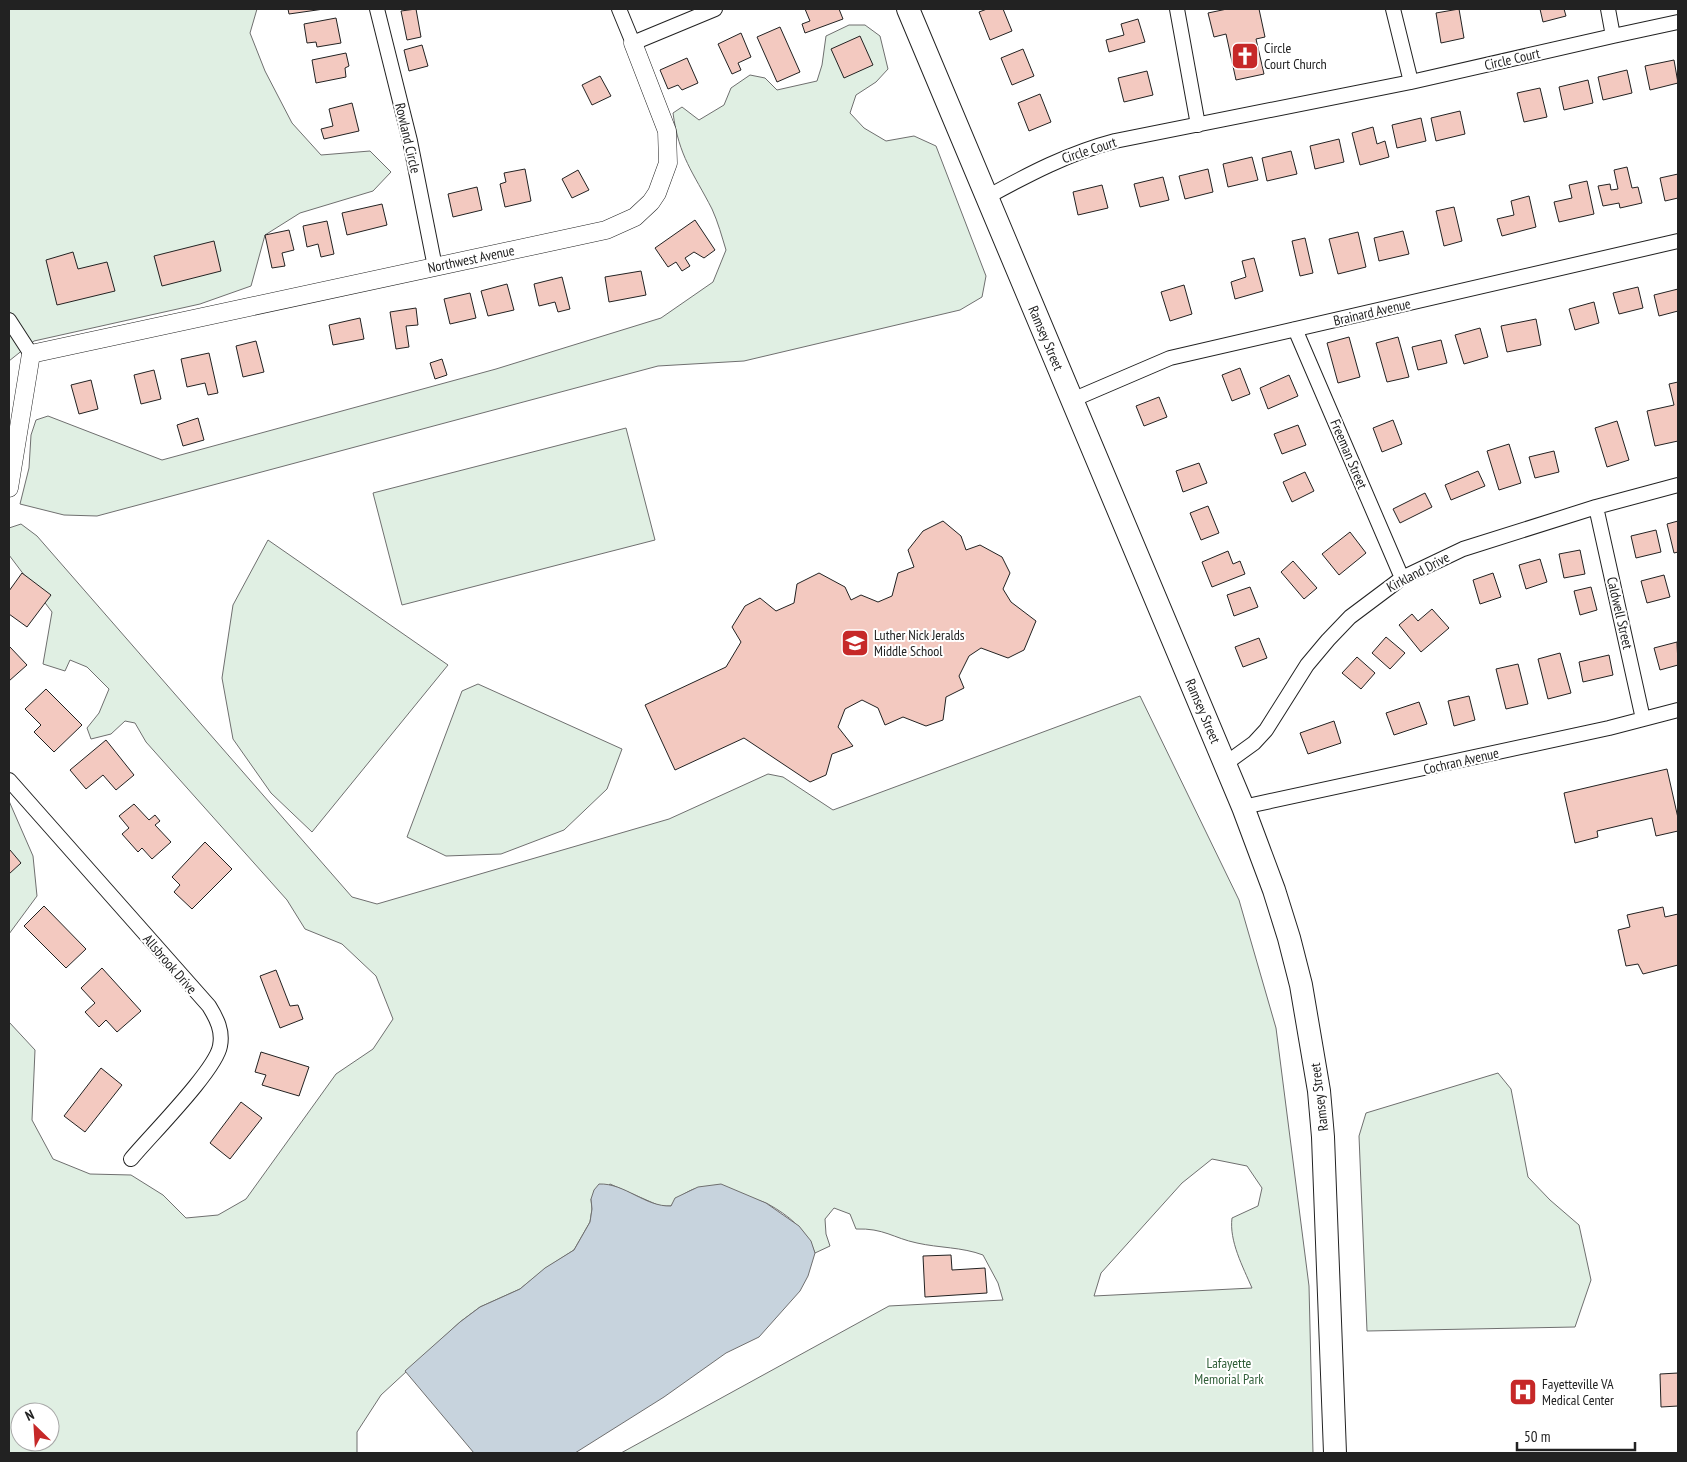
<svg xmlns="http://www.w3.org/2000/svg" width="1687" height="1462" font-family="'PT Sans Narrow',sans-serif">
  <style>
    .green { fill: #e0efe3; stroke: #6f6f6f; fill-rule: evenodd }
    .water { fill: #c7d3dd; stroke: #6f6f6f }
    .building { fill: #f3c9c0; stroke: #222 }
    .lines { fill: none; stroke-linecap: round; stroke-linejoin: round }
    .minor-casing { stroke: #222; stroke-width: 16 }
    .tertiary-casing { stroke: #222; stroke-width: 19 }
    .primary-casing { stroke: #222; stroke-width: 24 }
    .minor { stroke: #fff; stroke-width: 14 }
    .tertiary { stroke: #fff; stroke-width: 18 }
    .primary { stroke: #fff; stroke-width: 22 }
    .labels { text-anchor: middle; stroke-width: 4; stroke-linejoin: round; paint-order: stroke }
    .poi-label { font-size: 14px; fill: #222; stroke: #fff; text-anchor: start }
    .street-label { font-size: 14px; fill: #222; stroke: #fff }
    .park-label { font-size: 14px; fill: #2f5e38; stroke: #fff }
  </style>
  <rect width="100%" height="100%" fill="#fff"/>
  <path class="green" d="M 9,9 L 257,9 L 250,33 L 265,71 L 292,123 L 321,155 L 370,151 L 391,172 L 373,191 L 300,213 L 265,235 L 251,286 L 200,304 L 34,341 L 9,361 Z
    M 849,25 L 865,25 L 880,36 L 888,69 L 876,82 L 856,95 L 850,113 L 864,128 L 886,141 L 914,136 L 936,146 L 986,276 L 982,297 L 960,310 L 744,361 L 658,366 L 97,516 L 64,515 L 20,504 L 29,468 L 31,435 L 36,420 L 48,416 L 162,460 L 496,369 L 661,318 L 713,282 L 726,250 C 722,237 718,222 712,209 C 693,172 679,157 673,113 L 682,107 L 699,120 L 724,105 L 731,88 L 750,75 L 765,78 L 777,90 L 817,81 L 822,65 L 826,36 Z
    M 626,428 L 655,540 L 402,605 L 373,493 Z
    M 21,524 L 37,536 L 352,897 L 377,904 L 669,819 L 768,774 L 783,777 L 833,810 L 1140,696 L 1239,900 L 1276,1028 L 1309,1286 L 1313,1453 L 621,1453 L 889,1306 L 1003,1300 L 998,1283 L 983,1255 C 962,1247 939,1248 917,1243 C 893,1238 884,1228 856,1229 L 850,1214 L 834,1208 L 825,1219 L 826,1234 L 830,1246 L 815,1253 C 807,1230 788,1215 768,1204 C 759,1199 709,1188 699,1188 C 691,1188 675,1199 671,1206 L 660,1206 L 610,1184 L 591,1199 L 592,1209 L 590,1222 L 574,1250 L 546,1268 L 520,1289 L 480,1307 L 460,1322 L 381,1395 L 357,1432 L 357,1453 L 9,1453 L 9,1022 L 35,1050 L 32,1120 L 53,1159 L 90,1174 L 131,1175 L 163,1195 L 186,1218 L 218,1215 L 246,1199 L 336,1074 L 373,1049 L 393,1019 L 376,976 L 342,944 L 305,929 L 287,900 L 146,742 L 135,723 L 125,721 L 111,734 L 91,739 L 87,728 L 99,713 L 109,689 L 87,667 L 70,660 L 65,671 L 43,664 L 52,612 L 9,555 L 9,528 ZM 1212,1159 L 1247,1166 L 1262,1188 L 1258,1206 L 1232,1218 C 1229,1241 1243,1267 1252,1288 L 1094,1296 L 1101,1273 L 1182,1183 ZM 20,1412 L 50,1412 L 50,1442 L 20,1442 Z
    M 268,540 L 448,665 L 312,832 L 271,793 L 233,739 L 222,678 L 233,605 Z
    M 478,684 L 622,749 L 607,789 L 564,830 L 501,854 L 446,856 L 407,837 L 462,691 Z
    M 9,801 L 33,856 L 37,896 L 9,934 Z
    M 1498,1073 L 1511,1089 L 1528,1177 L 1550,1200 L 1579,1225 L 1591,1280 L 1575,1327 L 1367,1331 L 1359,1136 L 1366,1113 Z"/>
  <path class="water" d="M 599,1184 C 625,1183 645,1207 671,1206 L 675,1198 L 698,1187 L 721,1184 L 766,1203 L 799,1226 L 811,1241 L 815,1253 L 808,1276 L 800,1291 L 759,1337 L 726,1353 L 664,1397 L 575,1453 L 474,1453 L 405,1371 L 460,1322 L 480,1307 L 520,1289 L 545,1268 L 574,1250 L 590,1222 L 592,1209 L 591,1199 L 594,1190 Z"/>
  <path class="building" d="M 288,9 L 324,9 L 289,14 Z
    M 416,9 L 421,37 L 407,40 L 401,11 Z
    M 805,9 L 839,9 L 843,19 L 805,33 L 802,24 L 810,21 Z
    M 987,9 L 1003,9 L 1012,31 L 990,40 L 979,12 Z
    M 1227,9 L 1259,9 L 1265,37 L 1256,39 L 1264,74 L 1236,80 L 1226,34 L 1214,37 L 1208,13 Z
    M 1459,9 L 1464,38 L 1441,43 L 1436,13 Z
    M 1540,9 L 1564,9 L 1566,16 L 1543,22 Z
    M 336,18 L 341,43 L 317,47 L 316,42 L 307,43 L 304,24 Z
    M 1138,19 L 1145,42 L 1109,52 L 1106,40 L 1124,35 L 1121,24 Z
    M 780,27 L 800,72 L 777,82 L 757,37 Z
    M 741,33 L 751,57 L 738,63 L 741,70 L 732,74 L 718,44 Z
    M 860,36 L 873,65 L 844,78 L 831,49 Z
    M 422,45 L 428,66 L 409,71 L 404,50 Z
    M 1023,49 L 1034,76 L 1012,85 L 1001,58 Z
    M 346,53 L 349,66 L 345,68 L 346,77 L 316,83 L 312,60 Z
    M 687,58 L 698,83 L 682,90 L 678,85 L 668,89 L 660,70 Z
    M 1674,60 L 1678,83 L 1650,90 L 1645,66 Z
    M 1627,70 L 1632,93 L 1603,100 L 1598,77 Z
    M 1147,71 L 1153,95 L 1124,102 L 1118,78 Z
    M 600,76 L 611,96 L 592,105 L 582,85 Z
    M 1588,80 L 1593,103 L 1564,110 L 1559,87 Z
    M 1540,88 L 1547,117 L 1524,122 L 1517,93 Z
    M 1040,94 L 1051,122 L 1029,131 L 1018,103 Z
    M 352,103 L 359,131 L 324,139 L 321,129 L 333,126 L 329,109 Z
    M 1460,111 L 1465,134 L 1436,141 L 1431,118 Z
    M 1421,118 L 1426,141 L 1397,148 L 1392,125 Z
    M 1373,127 L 1377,144 L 1385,141 L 1389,157 L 1360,165 L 1352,133 Z
    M 1339,139 L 1344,162 L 1315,169 L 1310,146 Z
    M 1291,151 L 1297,174 L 1267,181 L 1262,158 Z
    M 1252,157 L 1258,180 L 1228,187 L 1223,164 Z
    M 1627,167 L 1632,188 L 1638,187 L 1642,203 L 1620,208 L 1619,203 L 1603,206 L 1598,186 L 1610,184 L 1611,190 L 1618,189 L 1614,170 Z
    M 525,169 L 531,201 L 505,207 L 500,184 L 506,182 L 504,173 Z
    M 1208,169 L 1213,192 L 1185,199 L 1179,176 Z
    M 578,170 L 589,190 L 572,198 L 562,179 Z
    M 1678,174 L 1678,198 L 1665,201 L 1660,178 Z
    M 1163,177 L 1169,200 L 1140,207 L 1134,184 Z
    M 1587,181 L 1594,214 L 1559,222 L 1554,202 L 1572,198 L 1569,185 Z
    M 1102,185 L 1108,208 L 1078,215 L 1073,192 Z
    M 477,187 L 482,210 L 453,217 L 448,194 Z
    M 1529,196 L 1536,227 L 1502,236 L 1497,219 L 1514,215 L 1511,201 Z
    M 382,204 L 387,225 L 347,235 L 342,213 Z
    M 1454,207 L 1462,241 L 1444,246 L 1436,211 Z
    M 695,220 L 715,250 L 704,258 L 694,252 L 685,258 L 690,266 L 682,271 L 676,262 L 668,267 L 655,248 Z
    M 327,221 L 334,254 L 321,257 L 318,244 L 307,247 L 303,226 Z
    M 289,230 L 294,250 L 282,253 L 285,266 L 272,268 L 265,235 Z
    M 1403,231 L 1409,254 L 1379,261 L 1374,238 Z
    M 1358,232 L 1366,267 L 1338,274 L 1329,239 Z
    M 1305,238 L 1313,273 L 1300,276 L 1292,241 Z
    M 214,241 L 221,271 L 162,286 L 154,256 Z
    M 73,252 L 78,269 L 107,262 L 115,291 L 57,305 L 46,260 Z
    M 1254,258 L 1263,291 L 1235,299 L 1231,282 L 1246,277 L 1242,261 Z
    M 641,271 L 646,295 L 609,302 L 605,277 Z
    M 562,277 L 570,309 L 558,312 L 555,302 L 539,306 L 534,284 Z
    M 507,284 L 514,310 L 488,316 L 481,291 Z
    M 1184,285 L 1192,314 L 1170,321 L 1161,292 Z
    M 1638,287 L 1643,308 L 1619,314 L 1613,293 Z
    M 1678,289 L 1678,311 L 1659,316 L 1654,295 Z
    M 470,293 L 476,318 L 450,324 L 444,299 Z
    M 1594,302 L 1599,323 L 1575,330 L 1569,309 Z
    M 416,308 L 418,325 L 406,326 L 409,347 L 396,349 L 390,312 Z
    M 360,318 L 364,339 L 333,345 L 329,325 Z
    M 1536,319 L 1541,345 L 1507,352 L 1501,326 Z
    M 1480,328 L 1488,357 L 1464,364 L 1455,335 Z
    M 1349,337 L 1360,377 L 1338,383 L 1327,343 Z
    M 1398,337 L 1409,377 L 1387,382 L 1376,343 Z
    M 1441,340 L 1447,363 L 1418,370 L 1412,347 Z
    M 256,341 L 264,372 L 243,377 L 236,346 Z
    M 209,353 L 218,393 L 208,395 L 205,383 L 187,387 L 181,359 Z
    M 442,359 L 447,375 L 435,379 L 430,363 Z
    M 1240,368 L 1250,394 L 1232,401 L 1222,375 Z
    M 154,370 L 161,399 L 141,404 L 134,375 Z
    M 1289,375 L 1298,396 L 1268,409 L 1260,388 Z
    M 91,380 L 98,409 L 79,414 L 71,385 Z
    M 1678,382 L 1678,441 L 1655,446 L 1647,411 L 1674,405 L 1669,384 Z
    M 1159,397 L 1167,417 L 1144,426 L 1136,406 Z
    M 198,418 L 204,440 L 183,446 L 177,425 Z
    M 1393,420 L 1402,444 L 1382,452 L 1373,428 Z
    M 1617,421 L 1629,460 L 1607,467 L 1595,428 Z
    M 1298,425 L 1306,445 L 1282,454 L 1274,434 Z
    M 1509,444 L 1521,483 L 1499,490 L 1487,451 Z
    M 1554,451 L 1559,472 L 1535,478 L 1529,457 Z
    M 1199,463 L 1207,483 L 1183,492 L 1176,471 Z
    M 1478,471 L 1485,486 L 1451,500 L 1445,485 Z
    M 1305,472 L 1314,491 L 1292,502 L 1283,482 Z
    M 1425,493 L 1432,507 L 1400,523 L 1393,509 Z
    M 1208,506 L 1219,533 L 1201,540 L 1190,513 Z
    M 943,521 L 961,536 L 966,550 L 980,545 L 1002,557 L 1010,573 L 1003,589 L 1011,602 L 1036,621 L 1024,650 L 1008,658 L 981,648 L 969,656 L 959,676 L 964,688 L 946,697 L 943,720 L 926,726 L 903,717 L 885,725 L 878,708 L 862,700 L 845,709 L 838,727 L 853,746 L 832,754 L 826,775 L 810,782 L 744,738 L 675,770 L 645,705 L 726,667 L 741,642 L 732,627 L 745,606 L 760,598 L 776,611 L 794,603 L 797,584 L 819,573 L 845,587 L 851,600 L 861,595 L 878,602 L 892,596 L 898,573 L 914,567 L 908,550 L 923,531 Z
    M 1678,521 L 1678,552 L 1674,553 L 1667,524 Z
    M 1656,530 L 1661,552 L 1636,558 L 1631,536 Z
    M 1350,532 L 1366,553 L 1339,575 L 1322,554 Z
    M 1580,550 L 1585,574 L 1564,578 L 1559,554 Z
    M 1228,551 L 1233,564 L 1240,561 L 1245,574 L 1212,587 L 1202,562 Z
    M 1540,559 L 1547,582 L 1526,589 L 1519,565 Z
    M 1293,561 L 1317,588 L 1304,599 L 1281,572 Z
    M 22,573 L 51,595 L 27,627 L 9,614 L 9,591 Z
    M 1493,573 L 1501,597 L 1480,604 L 1473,580 Z
    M 1664,575 L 1670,597 L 1647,603 L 1641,581 Z
    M 1250,587 L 1258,607 L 1234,616 L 1227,595 Z
    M 1591,587 L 1597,610 L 1580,615 L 1574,591 Z
    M 1432,609 L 1449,628 L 1421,652 L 1399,625 L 1412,614 L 1418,621 Z
    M 1386,637 L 1405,653 L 1390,669 L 1372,653 Z
    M 1259,638 L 1267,658 L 1243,667 L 1235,647 Z
    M 1677,642 L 1678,665 L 1660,670 L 1654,648 Z
    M 10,647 L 27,665 L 9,681 L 9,648 Z
    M 1560,653 L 1571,693 L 1548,699 L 1538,659 Z
    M 1609,655 L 1613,675 L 1583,682 L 1579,662 Z
    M 1357,657 L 1375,673 L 1361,689 L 1342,673 Z
    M 1518,664 L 1528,704 L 1506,709 L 1496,669 Z
    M 46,689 L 82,725 L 54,752 L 34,732 L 41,725 L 25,709 Z
    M 1469,696 L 1475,720 L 1454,726 L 1448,701 Z
    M 1419,702 L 1427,724 L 1394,735 L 1386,713 Z
    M 1334,721 L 1341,743 L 1308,754 L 1300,733 Z
    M 106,740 L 134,775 L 116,790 L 103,775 L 86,789 L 70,770 Z
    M 1667,769 L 1678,818 L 1678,831 L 1656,836 L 1652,818 L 1597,831 L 1598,837 L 1575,843 L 1564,793 Z
    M 134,804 L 149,820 L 155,815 L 160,821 L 155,825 L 171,842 L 152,859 L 142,848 L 138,852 L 122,834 L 129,828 L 119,816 Z
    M 205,842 L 232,869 L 192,909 L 174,892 L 180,885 L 172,877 Z
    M 10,850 L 21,863 L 9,874 L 9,851 Z
    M 44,906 L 86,949 L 66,968 L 24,926 Z
    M 1663,907 L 1665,917 L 1678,914 L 1678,965 L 1643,974 L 1638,964 L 1626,966 L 1618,930 L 1630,927 L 1627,915 Z
    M 102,968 L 141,1011 L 117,1032 L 106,1020 L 99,1027 L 85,1012 L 95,1003 L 81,988 Z
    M 276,970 L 290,1006 L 298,1005 L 303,1019 L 280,1028 L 260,976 Z
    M 261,1052 L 309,1067 L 299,1096 L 262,1085 L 266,1075 L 255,1072 Z
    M 101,1068 L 122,1085 L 85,1132 L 64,1116 Z
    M 241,1102 L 262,1118 L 230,1159 L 210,1143 Z
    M 951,1255 L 952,1270 L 985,1268 L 987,1293 L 925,1297 L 923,1256 Z
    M 1678,1373 L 1678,1406 L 1661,1407 L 1660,1374 Z"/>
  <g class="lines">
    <g class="minor-casing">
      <path id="minor" d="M 377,9 L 410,141 L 435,267
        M 619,9 L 633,43 L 715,9
        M 1177,9 L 1198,125
        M 1393,9 L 1411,82
        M 1608,9 L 1613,36 L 1678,22
        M 987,197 C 1029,174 1069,153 1115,141 L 1411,82 L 1613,36
        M 9,320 L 31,354
        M 1295,329 L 1402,578
        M 1072,400 L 1170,358 L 1678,241
        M 1596,507 L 1643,719
        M 1225,764 L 1254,743 L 1266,730 L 1307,665 L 1328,640 L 1350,617 L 1402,578 L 1463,549 L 1596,507 L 1678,485
        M 9,780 L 209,1006 C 217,1019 223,1031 220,1046 C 216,1070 150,1136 131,1159
        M 1243,807 L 1609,728 L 1678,710"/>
    </g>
    <g class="tertiary-casing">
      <path id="tertiary" d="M 9,488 L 31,354 L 606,230 L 635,217 L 651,202 L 657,193 L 668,163 L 667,131 L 633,43"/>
    </g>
    <g class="primary-casing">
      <path id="primary" d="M 908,9 L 1243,807 L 1274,890 L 1289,938 L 1301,985 L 1319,1091 L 1323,1137 L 1335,1453"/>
    </g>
    <use href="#minor" class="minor"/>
    <use href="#tertiary" class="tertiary"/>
    <use href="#primary" class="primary"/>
  </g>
  <defs>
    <g id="church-square" transform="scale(1.4375)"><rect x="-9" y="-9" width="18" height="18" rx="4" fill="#c62828" stroke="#fff"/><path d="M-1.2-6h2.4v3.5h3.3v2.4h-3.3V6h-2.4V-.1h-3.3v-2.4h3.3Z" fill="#fff"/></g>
    <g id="school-square" transform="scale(1.4375)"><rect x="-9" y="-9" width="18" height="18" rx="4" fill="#c62828" stroke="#fff"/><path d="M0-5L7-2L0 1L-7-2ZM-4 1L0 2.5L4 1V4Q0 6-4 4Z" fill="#fff"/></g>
    <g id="hospital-square" transform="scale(1.4375)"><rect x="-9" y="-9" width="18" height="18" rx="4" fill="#c62828" stroke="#fff"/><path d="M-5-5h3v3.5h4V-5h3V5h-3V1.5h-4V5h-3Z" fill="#fff"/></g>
  </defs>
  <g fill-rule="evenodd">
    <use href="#church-square" x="1245" y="56"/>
    <use href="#school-square" x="855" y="643"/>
    <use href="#hospital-square" x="1523" y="1392"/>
  </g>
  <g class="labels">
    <g class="poi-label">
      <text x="1264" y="53">Circle<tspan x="1264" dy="16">Court Church</tspan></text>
      <text x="874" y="640">Luther Nick Jeralds<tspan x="874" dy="16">Middle School</tspan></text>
      <text x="1542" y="1389">Fayetteville VA<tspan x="1542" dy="16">Medical Center</tspan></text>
    </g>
    <g class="street-label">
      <text transform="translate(1512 59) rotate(-13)" y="5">Circle Court</text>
      <text transform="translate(408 138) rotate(77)" y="5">Rowland Circle</text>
      <text transform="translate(1089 150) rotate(-18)" y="5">Circle Court</text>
      <text transform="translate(471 259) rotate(-12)" y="5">Northwest Avenue</text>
      <text transform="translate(1372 312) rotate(-13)" y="5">Brainard Avenue</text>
      <text transform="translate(1046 338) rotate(67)" y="5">Ramsey Street</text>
      <text transform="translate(1349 454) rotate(67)" y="5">Freeman Street</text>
      <text transform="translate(1418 572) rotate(-28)" y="5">Kirkland Drive</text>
      <text transform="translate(1620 613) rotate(77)" y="5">Caldwell Street</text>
      <text transform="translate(1203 711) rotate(67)" y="5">Ramsey Street</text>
      <text transform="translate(1461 761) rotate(-13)" y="5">Cochran Avenue</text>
      <text transform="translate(170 964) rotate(49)" y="5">Allsbrook Drive</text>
      <text transform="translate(1319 1097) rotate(-97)" y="5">Ramsey Street</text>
    </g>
    <g class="park-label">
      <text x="1229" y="1368">Lafayette<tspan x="1229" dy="16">Memorial Park</tspan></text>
    </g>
  </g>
  <rect width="1687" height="1462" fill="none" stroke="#222222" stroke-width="20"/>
  <g transform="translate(35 1427) rotate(335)"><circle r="24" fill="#ffffff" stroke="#a7a7a7"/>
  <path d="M0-4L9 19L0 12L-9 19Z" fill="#c62828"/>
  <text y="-8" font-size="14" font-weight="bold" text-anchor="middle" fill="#222222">N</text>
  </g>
  <path d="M1517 1442v8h118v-8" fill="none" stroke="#222222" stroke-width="2.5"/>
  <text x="1524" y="1442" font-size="15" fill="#222222" stroke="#ffffff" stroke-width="4" paint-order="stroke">50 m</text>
</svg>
